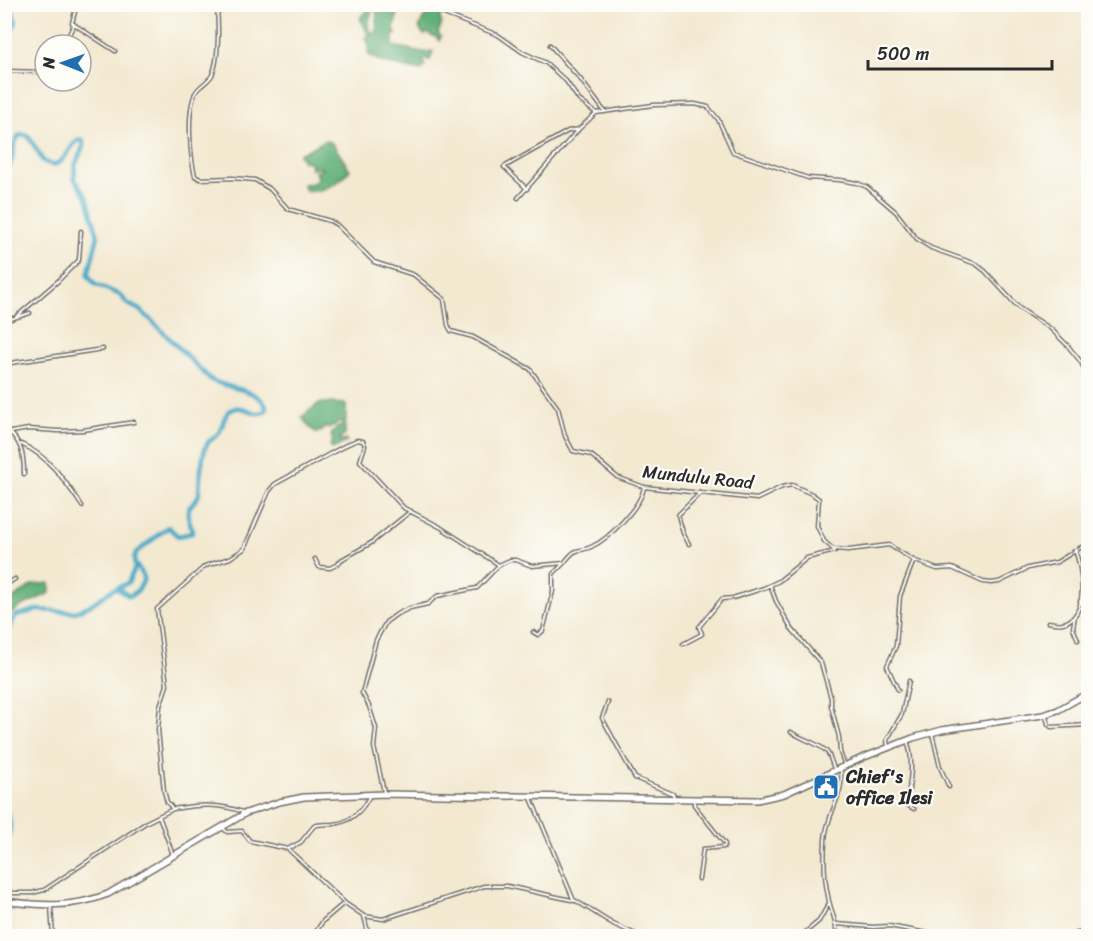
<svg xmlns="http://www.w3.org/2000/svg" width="1093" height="941" font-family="Sriracha,sans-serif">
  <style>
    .forest { fill: #62af78; stroke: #466d52; stroke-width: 1.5 }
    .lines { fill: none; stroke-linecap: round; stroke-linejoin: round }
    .river { stroke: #47aac7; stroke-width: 4.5 }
    .minor-casing { stroke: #716e65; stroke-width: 5 }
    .trunk-casing { stroke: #716e65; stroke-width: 8 }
    .minor { stroke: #fff; stroke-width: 2 }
    .trunk { stroke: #fff; stroke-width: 5 }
    .labels { text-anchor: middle; stroke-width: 4.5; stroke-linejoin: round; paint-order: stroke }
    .street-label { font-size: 18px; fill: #2b2b2b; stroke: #fdfcf7 }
    .poi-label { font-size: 18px; font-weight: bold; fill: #2b2b2b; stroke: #fdfcf7; text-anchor: start }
  </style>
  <rect width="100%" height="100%" fill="#fdfcf7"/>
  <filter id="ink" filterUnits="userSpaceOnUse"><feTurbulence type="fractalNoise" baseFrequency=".0167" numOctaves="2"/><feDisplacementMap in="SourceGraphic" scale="12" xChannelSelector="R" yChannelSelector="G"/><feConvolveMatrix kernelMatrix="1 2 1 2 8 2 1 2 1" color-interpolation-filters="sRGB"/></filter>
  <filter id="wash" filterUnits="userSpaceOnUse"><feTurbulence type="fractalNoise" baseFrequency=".008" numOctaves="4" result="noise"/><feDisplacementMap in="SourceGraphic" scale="24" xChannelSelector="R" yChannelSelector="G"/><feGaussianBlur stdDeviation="1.35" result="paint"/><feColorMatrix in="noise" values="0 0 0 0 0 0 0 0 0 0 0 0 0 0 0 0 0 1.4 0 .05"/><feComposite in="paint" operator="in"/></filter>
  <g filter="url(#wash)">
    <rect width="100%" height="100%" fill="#f3e9d1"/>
    <path class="forest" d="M 377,5 L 385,5 L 387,10 L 392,10 L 398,14 L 394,27 L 396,35 L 393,33 L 393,46 L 423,52 L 433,51 L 430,60 L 426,59 L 424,61 L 425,66 L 420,71 C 402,66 380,65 368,54 L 369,45 L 366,37 L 368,34 L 360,18 L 369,9 L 372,11 L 368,24 L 372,34 L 375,32 C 379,22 375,15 377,5 Z
      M 429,6 L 441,14 L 440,19 L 442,23 L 438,33 L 441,37 L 439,41 L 436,37 L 430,35 L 429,33 L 424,35 L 419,28 C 421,22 428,12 429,6 Z
      M 326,140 L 333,144 L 350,170 C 340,183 322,193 306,191 L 303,184 C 311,183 312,186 318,177 L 315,172 L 322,170 L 322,168 L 311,169 L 310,162 L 303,161 L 299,154 Z
      M 325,403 L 346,404 C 347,414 345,424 345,435 L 340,438 L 341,441 L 346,440 L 347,442 L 332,449 L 330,445 L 333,441 L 331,435 L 337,428 L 343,425 L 343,421 L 328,428 L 325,427 L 322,431 L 316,433 L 308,426 L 302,417 L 318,404 Z
      M 50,583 L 50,593 L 22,606 L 9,615 L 5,632 L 5,602 L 11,600 L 32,585 Z"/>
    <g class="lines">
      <path class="river" d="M 4,44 L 16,22 L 10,4
        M 4,174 C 17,161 10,143 20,135 L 27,135 L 29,137 L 43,161 L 52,165 C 68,163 69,142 82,139 L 84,144 L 75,166 L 74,178 L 87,197 L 98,236 L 88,275 L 95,284 L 120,295 L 128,304 L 140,310 L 150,319 L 211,380 C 227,389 261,388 267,409 C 256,420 248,406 236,408 C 222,411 225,425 218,434 C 215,438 210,439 207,444 C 202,453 199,484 199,495 C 196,500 192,503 189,508 C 185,516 193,525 192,533 L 178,536 L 168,527 L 136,553 L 134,559 L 135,568 L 128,583 L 112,590 L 89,606 L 75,612 L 36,610 L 15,616 L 4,639
        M 118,589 L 129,596 C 136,594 143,585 144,577 L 136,565
        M 4,808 C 12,821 12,832 4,845"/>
    </g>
  </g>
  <g filter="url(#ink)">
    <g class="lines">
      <g class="minor-casing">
        <path id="minor" d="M 77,4 L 72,23 L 115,51
          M 217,4 C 218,23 220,58 212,75 C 208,83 196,87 194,96 C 187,116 190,155 195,176 L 200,179 L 232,178 L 255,180 L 270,189 L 288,209 L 330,221 L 337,225 L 374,262 L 414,275 L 444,299 L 448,325 L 451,331 L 473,337 L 530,369 L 558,408 L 565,436 L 573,451 L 591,455 L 617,477 L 644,487 L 757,499 L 782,487 L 792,485 L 812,494 L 819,499 L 817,526 L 824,541 L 833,549 L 849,550 L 889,545 L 913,560 L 937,569 L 952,568 L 983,582 L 991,583 L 999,582 L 1028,568 L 1057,562 L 1088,543
          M 430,4 L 439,12 L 498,35 L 522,52 L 546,63 L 566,81 L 579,100 L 596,113 L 653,105 L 695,104 L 708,107 L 718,119 L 733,152 L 808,178 L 840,180 L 857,183 L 867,187 L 896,212 L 917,239 L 931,248 L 976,264 L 985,271 L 1019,308 L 1051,329 L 1068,346 L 1081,362 L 1088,378
          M 64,45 L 74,24
          M 550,45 L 581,80 L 605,112
          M 4,71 L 45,72
          M 527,189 L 504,167 L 568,131 L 579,129
          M 518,198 L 579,129 L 596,113
          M 16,317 L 57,282 L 79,260 L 81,231
          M 4,321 L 30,313
          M 4,364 L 103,349
          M 4,427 C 21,440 24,453 24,474
          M 11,432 L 29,429 L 58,431 L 83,430 L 134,422
          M 21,444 C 49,456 66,482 82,506
          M 689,544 L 683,533 L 678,515 L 700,493
          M 315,559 L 319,567 L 330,568 L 338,564 L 341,560 L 371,543 L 411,511
          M 770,585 L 776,601 L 791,628 L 821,663 L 831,698 L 831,706 L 839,737 L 840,752 L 845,766
          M 4,586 L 15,579
          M 1080,601 L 1088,609
          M 1075,615 L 1073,628 L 1078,640
          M 1048,622 C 1053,623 1059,624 1063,623 C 1090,617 1082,568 1075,550
          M 533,632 L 538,635 L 543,631 L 553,591 L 553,574 L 564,563
          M 683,644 L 702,634 L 699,627 L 722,599 L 733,598 L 764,588 L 779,581 L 807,558 L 835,551
          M 898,690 L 887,666 L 896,646 L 900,596 L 914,560
          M 608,702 L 602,718 L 635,778 L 673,794 L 674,797
          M 1046,716 L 1048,724 L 1051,727 L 1088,725
          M 791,732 C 801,739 821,744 827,752 C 831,757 832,765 835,771
          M 932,733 L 940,767 L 949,787
          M 907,741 C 915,761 909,785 907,805 L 914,809
          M 888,748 L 887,740 L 902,714 L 909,681
          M 384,792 L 374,747 L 376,728 L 369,706 L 362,693 L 376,640 L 386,622 L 397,614 L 410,608 L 428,604 L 437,596 L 477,588 L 499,565 L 510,560 L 516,560 L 532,566 L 564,563 C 578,545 575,554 591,547 C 609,539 640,507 644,488
          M 531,798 L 574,901
          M 694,800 L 694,805 L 725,844 L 724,847 L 703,849 L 699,879
          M 243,812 C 219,803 198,805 173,809 L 167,802 L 164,791 L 158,730 L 160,706 L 167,685 L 157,609 L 205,566 L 230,558 L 244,549 L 269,491 L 275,484 L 348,444 L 357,440 L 363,441 L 365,446 L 360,461 L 404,508 L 440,527 L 499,565
          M 159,816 L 173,855
          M 223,828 L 227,832 L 242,831 L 250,841 L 288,849 L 345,903 L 364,916 L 383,919 L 484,886 L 507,886 L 576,901 L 613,924 L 640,936
          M 288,849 L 301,842 L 314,826 C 321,823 327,825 334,824 C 350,822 362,811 369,797
          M 4,899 L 11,893 L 32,893 L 44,890 L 147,822 L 173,809
          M 51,906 L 53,936
          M 364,916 L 369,936
          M 837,924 L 873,927 L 889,926 L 943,936
          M 837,934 L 844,936
          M 313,936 L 323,921 L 343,904
          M 801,936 L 819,921 L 829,903
          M 836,936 C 838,922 830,910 828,896 C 824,879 824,857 825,840 C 826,814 847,792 840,768
          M 1068,936 L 1088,930"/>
      </g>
      <g class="trunk-casing">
        <path id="trunk" d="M 4,901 C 41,906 73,908 108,894 L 246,813 L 279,802 L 304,797 L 385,794 L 757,800 L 784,794 L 862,758 L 913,738 L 942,730 L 1043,715 L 1058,710 L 1088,693"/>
      </g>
      <use href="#minor" class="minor"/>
      <use href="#trunk" class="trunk"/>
    </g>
  </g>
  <defs>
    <g id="civic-square" transform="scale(1.35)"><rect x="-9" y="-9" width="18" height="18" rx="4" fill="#1f6fb2" stroke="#fdfcf7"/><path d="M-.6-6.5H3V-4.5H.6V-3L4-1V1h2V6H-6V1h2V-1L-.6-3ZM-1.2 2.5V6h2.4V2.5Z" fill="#fff"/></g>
  </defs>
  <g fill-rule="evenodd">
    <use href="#civic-square" x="826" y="787"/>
  </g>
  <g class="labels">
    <g class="street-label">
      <text transform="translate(698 477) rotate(6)" y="6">Mundulu Road</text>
    </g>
    <g class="poi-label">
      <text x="846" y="783">Chief's<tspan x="846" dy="21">office Ilesi</tspan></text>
    </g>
  </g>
  <rect width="1093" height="941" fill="none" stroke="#fdfcf7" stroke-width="24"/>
  <g transform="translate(63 63) rotate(271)"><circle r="28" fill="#fdfcf7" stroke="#a9a8a5" stroke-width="1.5"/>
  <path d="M0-4.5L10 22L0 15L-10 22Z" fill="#1f6fb2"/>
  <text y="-9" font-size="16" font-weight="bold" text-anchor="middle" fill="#2b2b2b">N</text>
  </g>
  <path d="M868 60v9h184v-9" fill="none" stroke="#2b2b2b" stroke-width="3"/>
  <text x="877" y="60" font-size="18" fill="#2b2b2b" stroke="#fdfcf7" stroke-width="4.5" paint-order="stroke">500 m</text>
</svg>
